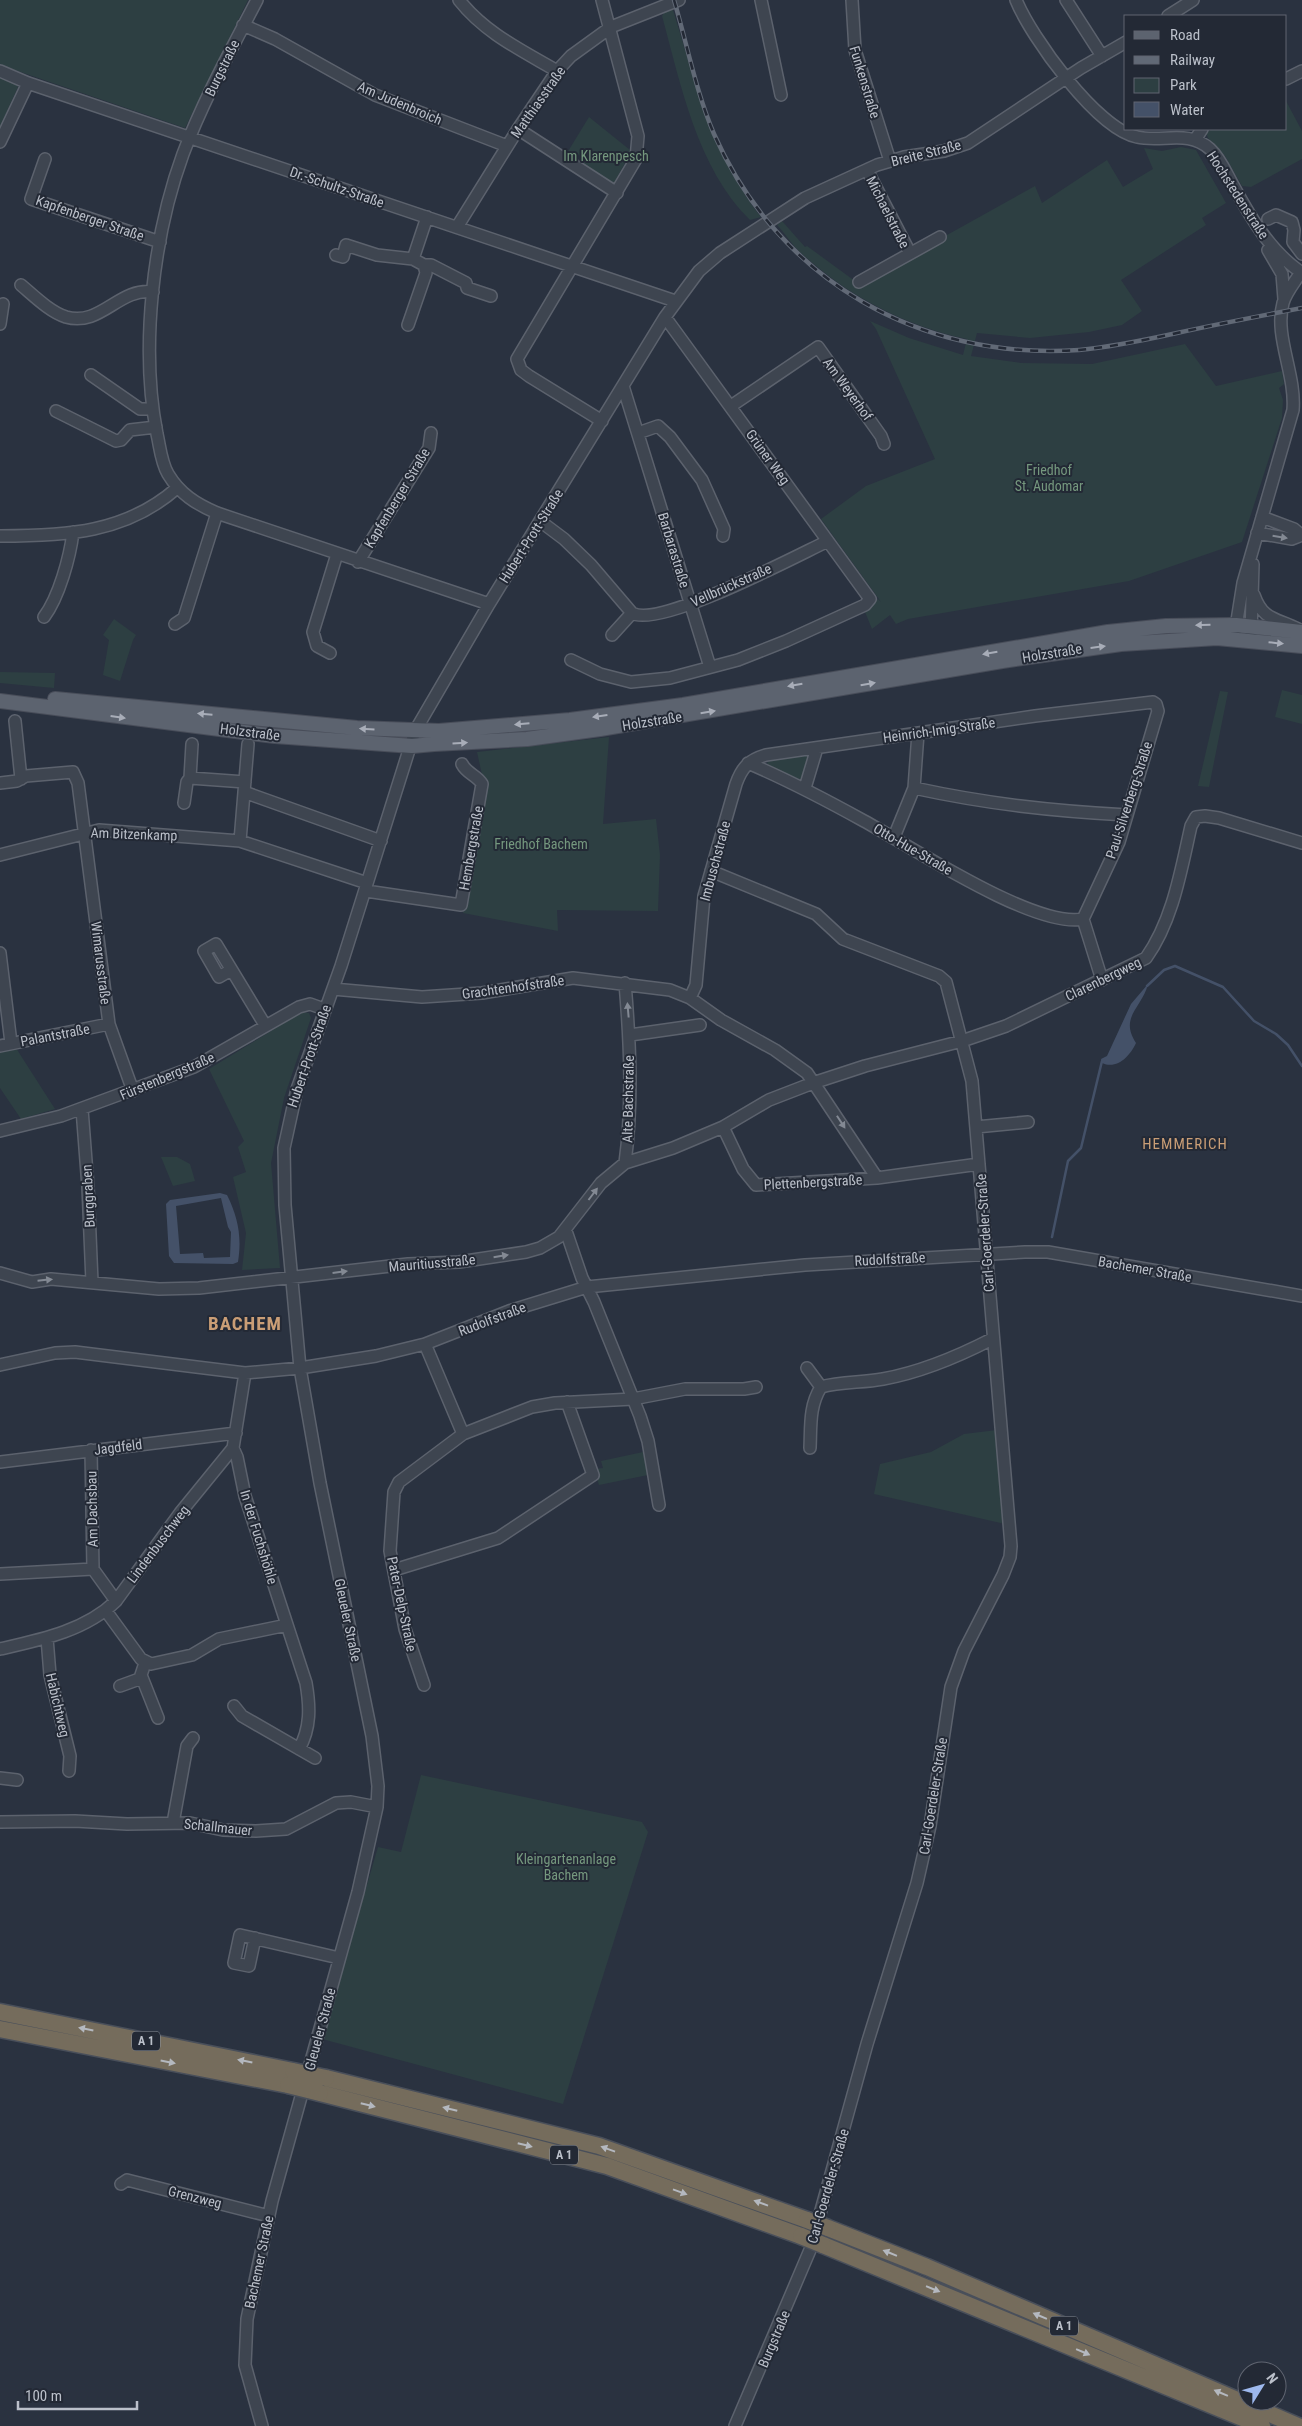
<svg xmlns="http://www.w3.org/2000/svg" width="1302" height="2426" font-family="'Roboto Condensed',sans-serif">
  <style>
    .green { fill: #2d3f42 }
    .water { fill: #445168; fill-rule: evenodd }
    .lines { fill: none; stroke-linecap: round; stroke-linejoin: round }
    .stream { stroke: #445168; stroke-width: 2.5 }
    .minor-casing { stroke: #5c626d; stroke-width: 14 }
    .major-casing { stroke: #484d59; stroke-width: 16 }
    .highway-casing { stroke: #494f5a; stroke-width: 19 }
    .minor { stroke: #3e4550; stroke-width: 11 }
    .major { stroke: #5c636f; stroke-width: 14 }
    .highway { stroke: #756c5c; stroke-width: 16 }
    .rail-casing { stroke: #616976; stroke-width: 4.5 }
    .rail { stroke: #232935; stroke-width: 2.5; stroke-dasharray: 8; stroke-linecap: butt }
    .highway-bridge-casing { stroke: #494f5a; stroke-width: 19; stroke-linecap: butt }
    .highway-bridge { stroke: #756c5c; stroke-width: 16 }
    .oneway { fill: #838993 }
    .oneway2 { fill: #a8adb8 }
    .oneway3 { fill: #b4b8bf }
    .labels { text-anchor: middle; stroke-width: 4; stroke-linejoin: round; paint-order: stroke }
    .shield { fill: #232935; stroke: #8d939d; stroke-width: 1 }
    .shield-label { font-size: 12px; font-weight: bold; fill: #bbc0ca }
    .street-label { font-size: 14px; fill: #bbc0ca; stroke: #232935 }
    .park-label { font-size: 14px; fill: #75987e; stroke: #232935 }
    .neighbourhood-label { font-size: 15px; letter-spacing: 1px; fill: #ca9e76; stroke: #232935 }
    .district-label { font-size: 19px; font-weight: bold; letter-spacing: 1px; fill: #ca9e76; stroke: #232935 }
  </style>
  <rect width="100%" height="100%" fill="#2a3240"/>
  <path class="green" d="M 0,0 L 248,0 L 185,128 L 0,65 Z
    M 672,7 C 695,80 713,155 761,217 L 750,220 C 697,168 681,85 662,16 L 666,9 Z
    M 0,78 L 17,84 L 18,87 L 0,127 Z
    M 1286,101 L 1302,131 L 1302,159 L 1251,187 L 1242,186 L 1225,156 L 1208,138 L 1206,133 L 1212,129 L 1286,129 Z
    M 589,117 L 630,150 L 624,165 L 614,183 L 582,165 L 585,159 L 573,151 L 570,155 L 567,153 Z
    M 1181,147 L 1196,150 L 1226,203 L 1202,218 L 1206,225 L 1121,280 L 1142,311 L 1122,325 L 1089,332 L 1030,338 L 977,333 L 971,356 L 1021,363 L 1092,364 L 1185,344 L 1216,386 L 1282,371 L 1284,384 L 1279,388 L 1283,400 L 1282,418 L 1242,542 L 1129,581 L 908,619 L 896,624 L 890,615 L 872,629 L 863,607 L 878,599 L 881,602 L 821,519 L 866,486 L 935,459 L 876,329 L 870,321 L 909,338 L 963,355 L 967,339 C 905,326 848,296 801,253 C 791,244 785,233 777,225 L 782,221 L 805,247 L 807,246 L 859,284 L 1035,186 L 1042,203 L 1107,160 L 1123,187 L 1153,169 L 1144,148 L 1162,151 Z
    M 114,619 L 136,635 L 133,640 L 120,681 L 103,675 L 109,640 L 103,635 Z
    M 0,672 L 55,673 L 54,688 L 0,683 Z
    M 1282,690 L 1302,695 L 1302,724 L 1275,717 Z
    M 1220,691 L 1228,692 L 1209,787 L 1198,786 Z
    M 609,737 L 603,824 L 656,819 L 660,855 L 658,911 L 557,910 L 558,931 L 463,913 L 485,788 L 477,752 Z
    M 806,754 L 809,756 L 801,780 L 770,768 L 767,763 L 771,759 Z
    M 302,1012 L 309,1013 L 311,1018 L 284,1098 L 271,1163 L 280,1268 L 242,1270 L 246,1233 L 233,1177 L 246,1172 L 238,1147 L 244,1141 L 209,1069 Z
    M 16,1048 L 55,1109 L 21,1119 L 0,1088 L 0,1052 Z
    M 161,1157 L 177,1157 L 190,1164 L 195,1181 L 173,1186 Z
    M 997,1430 L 1005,1524 L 874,1494 L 880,1464 L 931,1452 L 964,1434 Z
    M 643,1452 L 648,1475 L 599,1485 L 594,1469 L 603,1468 L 601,1461 Z
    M 421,1775 L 642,1822 L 648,1832 L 563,2104 L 322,2039 L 378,1847 L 401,1852 Z"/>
  <path class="water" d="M 1148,984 C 1142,1008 1119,1017 1136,1043 C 1130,1056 1117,1070 1102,1063 L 1101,1059 L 1107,1056 L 1131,1004 Z
    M 220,1193 L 227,1195 C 238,1217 242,1237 238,1262 L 233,1264 L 174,1263 L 169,1256 L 166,1204 L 170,1200 ZM 221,1198 L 228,1227 L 231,1232 L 230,1257 L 204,1258 L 203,1253 L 180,1254 L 176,1206 Z"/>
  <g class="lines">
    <path class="stream" d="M 1147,986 L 1164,970 L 1175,966 L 1223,987 L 1254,1021 L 1276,1034 L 1288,1045 L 1302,1066
      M 1052,1237 L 1068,1161 L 1081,1148 L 1102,1061 L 1104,1061"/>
    <g class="minor-casing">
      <path id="minor" d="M 257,0 C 231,50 203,101 183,154 C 153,236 140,348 157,434 C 160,447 161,462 168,474 C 180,494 196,504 217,513 L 489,604
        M 459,0 C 485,33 521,50 557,71
        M 602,0 L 638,136 L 636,159 L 517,359 L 521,370 L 529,376 L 602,421
        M 761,0 L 781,95
        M 852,0 L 855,50 L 890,161
        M 1016,0 C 1031,37 1097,129 1137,137 C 1162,143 1188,129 1210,149 C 1221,159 1227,175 1234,187 C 1252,220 1271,252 1302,273
        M 1066,0 L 1102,56
        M 1168,16 L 1193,0
        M 243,25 L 275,39 L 375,95 L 507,146
        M 0,71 L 28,83 L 675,301
        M 1286,79 L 1302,71
        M 518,129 L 617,193
        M 1195,140 L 1202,129
        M 0,142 L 28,83
        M 45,159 L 31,199 L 160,242
        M 867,170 L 910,253
        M 1268,219 L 1276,215 L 1292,222 L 1294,230 L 1293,242 L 1302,254
        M 457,227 L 518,129 L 557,71 L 571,56 L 611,27 L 679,0
        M 1268,250 L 1282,274 L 1284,299
        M 336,255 L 343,257 L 346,245 L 377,255 L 413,259
        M 424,265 L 431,265 L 466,283 L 467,288 L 491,296
        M 859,282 L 940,237
        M 21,285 C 34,296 50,312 66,317 C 101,327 119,287 153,292
        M 0,324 L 3,304
        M 408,325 L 426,273 L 424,265 L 413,259 L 427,217
        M 91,375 L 140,409 L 153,409
        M 623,386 L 710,667
        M 731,406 L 818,347 L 881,436 L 884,444
        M 56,411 L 116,441 L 121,440 L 130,430 L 156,427
        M 638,433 L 658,426 L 670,437 L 702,480 L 724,529 L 723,536
        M 1262,517 L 1294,529 L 1301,535
        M 540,521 L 564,539 L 591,565 L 632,613 C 659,629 796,556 828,541
        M 1257,533 L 1292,539 L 1302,535
        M 0,536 C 66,536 126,533 177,488
        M 358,562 L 429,448 L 431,433
        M 1254,595 C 1263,621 1277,618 1298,629
        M 44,617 C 59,597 70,557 73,532
        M 175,624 L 184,618 L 217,513
        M 1235,633 L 1243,583 L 1293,410 C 1296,374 1274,336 1283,303 C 1286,292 1295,282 1301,272
        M 612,635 L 632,613
        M 1251,635 L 1253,564
        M 330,653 L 317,646 L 313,632 L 337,554
        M 571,660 L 600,674 L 631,682 L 670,678 L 738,660 L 786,641 L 865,605 L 870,599 L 665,317
        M 15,721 L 21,779
        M 748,763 C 788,780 826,800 864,821 C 910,846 1035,929 1083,919
        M 190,778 L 245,782
        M 0,783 L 17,781 L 26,776 L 73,772 L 78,783 L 109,1024 L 133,1091
        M 805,788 L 817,748
        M 914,788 C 988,804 1052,811 1127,815
        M 244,792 L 381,841
        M 184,803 L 187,782 L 190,778 L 192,744
        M 894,837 L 914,788 L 918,733
        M 240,841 L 248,744
        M 0,855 L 99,830 L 240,841 L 367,883
        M 711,871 L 816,914 L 843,939 L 939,976 L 946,982 L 972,1081 L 1011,1546 L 1010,1557 L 1003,1575 L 964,1651 L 951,1687 L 930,1826 L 917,1883 L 867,2044 L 810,2250 L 735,2426
        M 366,891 L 461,905 L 482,784 C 477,775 467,774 462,764
        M 0,953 L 11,1043
        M 231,970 L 219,977 L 204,951 L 216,944 L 265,1025
        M 333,989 L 422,997 L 482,993 L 573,978 L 670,990 L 690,998 L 721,1020 L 775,1050 L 807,1073 L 877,1178 L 979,1164
        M 690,998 L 696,985 L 704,896 L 736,784 C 742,767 749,760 766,755 L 1035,716 L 1153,702 L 1156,704 L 1158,711 L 1119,842 L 1083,919 L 1102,980
        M 630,1035 L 700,1025
        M 0,1046 L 109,1024
        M 82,1109 L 88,1187 L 92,1282
        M 723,1127 L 743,1169 L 756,1185 L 877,1178
        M 976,1127 L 1028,1122
        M 0,1131 L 61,1116 L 194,1067 L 299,1007 L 310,1004 L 324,1009
        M 625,1163 C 633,1104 630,1042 625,983
        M 566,1231 L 582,1278 L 594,1302 L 640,1416 L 648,1441 L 659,1505
        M 0,1273 L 32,1282 L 51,1279 L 159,1289 L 199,1288 L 408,1264 L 459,1262 L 526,1252 L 540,1248 L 559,1237 L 601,1183 L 625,1163 L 673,1148 L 723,1127 L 769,1100 L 813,1083 L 865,1066 L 962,1041 L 1006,1026 L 1146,958 C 1173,920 1181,870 1191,826 L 1196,817 L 1205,816 L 1219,818 L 1302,843
        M 0,1365 L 55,1353 L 75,1352 L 245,1373 L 300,1368 L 376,1356 L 425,1344 L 509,1311 L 587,1287 L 805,1265 L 1025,1252 L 1048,1252 L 1302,1296
        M 807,1368 L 821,1387
        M 463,1434 L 532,1407 L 555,1403 L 633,1399 L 685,1389 L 744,1389 L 756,1387
        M 233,1448 L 237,1457 L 245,1496 L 306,1683 C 310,1706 311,1728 299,1749
        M 810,1448 C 811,1426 809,1406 821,1387 C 841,1381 862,1383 883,1379 C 922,1372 957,1357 992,1339
        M 91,1450 L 93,1569 L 116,1601
        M 0,1462 L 236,1433
        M 394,1570 L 498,1538 L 593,1475 L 567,1402
        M 0,1574 L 93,1569
        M 106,1611 L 141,1659 L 151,1664 L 192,1655 L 219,1639 L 287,1625
        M 47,1638 L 50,1675 L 70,1756 L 69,1771
        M 0,1649 C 40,1640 85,1631 116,1601 L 180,1513 L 233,1448 L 245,1373
        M 145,1663 L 141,1675 L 158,1718
        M 424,1685 L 405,1629 L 390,1551 L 394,1492 L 399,1482 L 463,1434 L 425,1344
        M 120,1686 L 142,1678
        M 234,1706 L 242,1716 L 315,1758
        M 0,1778 L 17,1780
        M 0,1822 L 75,1821 L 127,1824 L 190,1823 L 223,1830 L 256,1831 L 286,1829 L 336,1803 L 351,1802 L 377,1807
        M 173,1823 L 187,1746 L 193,1738
        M 255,1938 L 249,1966 L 234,1963 L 240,1935 L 339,1958
        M 121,2184 L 127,2180 L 269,2216
        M 262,2426 L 245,2365 L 247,2319 L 272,2201 L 358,1892 L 377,1807 L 378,1786 L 372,1736 L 320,1483 L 300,1368 L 285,1205 L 284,1148 L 297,1089 L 341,966 L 415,731 L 489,604 L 665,317 L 699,271 L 720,253 L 805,198 L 877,165 L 904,157 L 944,151 L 968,143 L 1081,68 L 1126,42"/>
    </g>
    <g class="major-casing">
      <path id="major" d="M 55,699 L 357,728 L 439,731 L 570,720 L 683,705 L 1108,632 L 1166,626 L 1236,625 L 1302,632
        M 0,701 L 275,736 L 412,746 L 434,744 L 527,739 L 600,729 L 1002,661 L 1121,644 L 1217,638 L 1302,646"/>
    </g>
    <g class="highway-casing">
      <path id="highway" d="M 0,2012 L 293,2071
        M 0,2029 L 288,2085
        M 326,2078 L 599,2146 L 807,2220
        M 320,2093 L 607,2166 L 801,2236
        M 828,2228 L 927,2267 L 1298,2426
        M 823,2245 L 1262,2426"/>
    </g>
    <use href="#minor" class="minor"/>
    <use href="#major" class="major"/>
    <use href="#highway" class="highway"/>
    <g class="rail-casing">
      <path id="rail" d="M 674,0 C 687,44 696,92 714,134 C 779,281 921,361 1079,350 C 1112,347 1145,340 1177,333 C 1218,324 1260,316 1302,308"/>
    </g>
    <use href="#rail" class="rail"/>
    <g class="highway-bridge-casing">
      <path id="highway-bridge" d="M 293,2071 L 326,2078
        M 288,2085 L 320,2093
        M 807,2220 L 828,2228
        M 801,2236 L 823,2245"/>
    </g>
    <use href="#highway-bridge" class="highway-bridge"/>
  </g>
  <defs><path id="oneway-solid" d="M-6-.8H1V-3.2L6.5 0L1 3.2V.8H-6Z" transform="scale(1.25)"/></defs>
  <g class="oneway">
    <use href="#oneway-solid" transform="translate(1280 537) rotate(9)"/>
    <use href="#oneway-solid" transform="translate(628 1010) rotate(-95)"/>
    <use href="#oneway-solid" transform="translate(841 1122) rotate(57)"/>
    <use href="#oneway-solid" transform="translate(593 1194) rotate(-53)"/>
    <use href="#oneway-solid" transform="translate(501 1256) rotate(-9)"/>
    <use href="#oneway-solid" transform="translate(340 1272) rotate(-7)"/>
    <use href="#oneway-solid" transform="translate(45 1280) rotate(-6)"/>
  </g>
  <g class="oneway2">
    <use href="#oneway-solid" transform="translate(1203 625) rotate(179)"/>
    <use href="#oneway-solid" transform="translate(1276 643) rotate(6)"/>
    <use href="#oneway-solid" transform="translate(1098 647) rotate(-7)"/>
    <use href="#oneway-solid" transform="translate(990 653) rotate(170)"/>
    <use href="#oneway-solid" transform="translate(868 684) rotate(-10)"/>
    <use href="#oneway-solid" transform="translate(795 685) rotate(170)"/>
    <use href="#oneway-solid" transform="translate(708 712) rotate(-9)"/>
    <use href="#oneway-solid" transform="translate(205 714) rotate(-175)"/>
    <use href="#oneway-solid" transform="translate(600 716) rotate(172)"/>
    <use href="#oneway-solid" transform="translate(118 717) rotate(8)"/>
    <use href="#oneway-solid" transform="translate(522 724) rotate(175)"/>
    <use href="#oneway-solid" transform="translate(367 729) rotate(-177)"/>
    <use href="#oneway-solid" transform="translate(460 743) rotate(-3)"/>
  </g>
  <g class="oneway3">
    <use href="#oneway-solid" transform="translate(86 2029) rotate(-169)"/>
    <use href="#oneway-solid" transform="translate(245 2061) rotate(-169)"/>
    <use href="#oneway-solid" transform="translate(168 2062) rotate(11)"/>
    <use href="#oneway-solid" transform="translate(368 2105) rotate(14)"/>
    <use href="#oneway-solid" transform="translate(450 2109) rotate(-166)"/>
    <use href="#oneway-solid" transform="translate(525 2145) rotate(14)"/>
    <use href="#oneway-solid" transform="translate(608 2149) rotate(-160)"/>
    <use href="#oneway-solid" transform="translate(680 2192) rotate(20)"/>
    <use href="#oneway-solid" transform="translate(761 2203) rotate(-160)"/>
    <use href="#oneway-solid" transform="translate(890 2253) rotate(-158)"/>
    <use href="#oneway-solid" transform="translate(933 2289) rotate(22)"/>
    <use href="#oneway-solid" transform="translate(1040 2316) rotate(-157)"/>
    <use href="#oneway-solid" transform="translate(1083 2352) rotate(23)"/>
    <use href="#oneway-solid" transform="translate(1221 2393) rotate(-157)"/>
  </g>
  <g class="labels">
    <g class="shield">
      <rect x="132" y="2031.5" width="28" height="19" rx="4"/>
      <rect x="550" y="2145.5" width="28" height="19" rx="4"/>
      <rect x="1050" y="2316.5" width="28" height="19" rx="4"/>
    </g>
    <g class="shield-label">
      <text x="146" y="2045">A 1</text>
      <text x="564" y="2159">A 1</text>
      <text x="1064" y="2330">A 1</text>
    </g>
    <g class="street-label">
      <text transform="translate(222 68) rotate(-64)" y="5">Burgstraße</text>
      <text transform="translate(865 82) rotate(73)" y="5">Funkenstraße</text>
      <text transform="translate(538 102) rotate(-55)" y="5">Matthiasstraße</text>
      <text transform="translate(400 103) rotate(23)" y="5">Am Judenbroich</text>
      <text transform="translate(926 153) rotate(-14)" y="5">Breite Straße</text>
      <text transform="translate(337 187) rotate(19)" y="5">Dr.-Schultz-Straße</text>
      <text transform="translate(1238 195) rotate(57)" y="5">Hochstedenstraße</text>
      <text transform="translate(888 212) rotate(63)" y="5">Michaelstraße</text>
      <text transform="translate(90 218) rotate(19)" y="5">Kapfenberger Straße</text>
      <text transform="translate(848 389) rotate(54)" y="5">Am Weyerhof</text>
      <text transform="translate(768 457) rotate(54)" y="5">Grüner Weg</text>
      <text transform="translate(397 498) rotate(-59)" y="5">Kapfenberger Straße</text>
      <text transform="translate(531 536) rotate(-58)" y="5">Hubert-Prott-Straße</text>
      <text transform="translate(674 550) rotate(73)" y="5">Barbarastraße</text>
      <text transform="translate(731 585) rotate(-24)" y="5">Vellbrückstraße</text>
      <text transform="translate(1052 653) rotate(-9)" y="5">Holzstraße</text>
      <text transform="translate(652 721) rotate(-9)" y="5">Holzstraße</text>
      <text transform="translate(939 730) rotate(-8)" y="5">Heinrich-Imig-Straße</text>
      <text transform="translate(250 732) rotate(7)" y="5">Holzstraße</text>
      <text transform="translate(1129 800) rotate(-72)" y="5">Paul-Silverberg-Straße</text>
      <text transform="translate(134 834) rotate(2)" y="5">Am Bitzenkamp</text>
      <text transform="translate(471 848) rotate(-80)" y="5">Hembergstraße</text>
      <text transform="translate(913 849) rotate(30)" y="5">Otto-Hue-Straße</text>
      <text transform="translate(715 861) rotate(-75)" y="5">Imbuschstraße</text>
      <text transform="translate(101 963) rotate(83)" y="5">Wimarusstraße</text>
      <text transform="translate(1103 979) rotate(-26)" y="5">Clarenbergweg</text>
      <text transform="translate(513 987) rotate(-8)" y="5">Grachtenhofstraße</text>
      <text transform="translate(55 1035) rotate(-11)" y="5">Palantstraße</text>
      <text transform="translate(309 1056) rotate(-71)" y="5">Hubert-Prott-Straße</text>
      <text transform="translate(167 1076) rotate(-23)" y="5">Fürstenbergstraße</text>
      <text transform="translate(628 1099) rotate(-89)" y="5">Alte Bachstraße</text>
      <text transform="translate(813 1182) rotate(-3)" y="5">Plettenbergstraße</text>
      <text transform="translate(88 1196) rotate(-93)" y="5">Burggraben</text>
      <text transform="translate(985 1233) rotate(-94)" y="5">Carl-Goerdeler-Straße</text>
      <text transform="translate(890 1259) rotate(-3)" y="5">Rudolfstraße</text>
      <text transform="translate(432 1263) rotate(-5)" y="5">Mauritiusstraße</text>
      <text transform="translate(1145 1269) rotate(10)" y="5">Bachemer Straße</text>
      <text transform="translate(492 1319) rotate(-21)" y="5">Rudolfstraße</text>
      <text transform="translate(118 1447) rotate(-7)" y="5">Jagdfeld</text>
      <text transform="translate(92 1509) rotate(-91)" y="5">Am Dachsbau</text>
      <text transform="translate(259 1537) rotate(73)" y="5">In der Fuchshöhle</text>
      <text transform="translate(158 1544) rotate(-53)" y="5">Lindenbuschweg</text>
      <text transform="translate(402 1604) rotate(78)" y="5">Pater-Delp-Straße</text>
      <text transform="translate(348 1620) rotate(78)" y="5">Gleueler Straße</text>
      <text transform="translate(58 1705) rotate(77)" y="5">Habichtweg</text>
      <text transform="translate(933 1796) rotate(-81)" y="5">Carl-Goerdeler-Straße</text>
      <text transform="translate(218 1827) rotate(6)" y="5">Schallmauer</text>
      <text transform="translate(320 2029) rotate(-75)" y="5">Gleueler Straße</text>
      <text transform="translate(828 2186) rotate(-74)" y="5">Carl-Goerdeler-Straße</text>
      <text transform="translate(195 2197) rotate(14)" y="5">Grenzweg</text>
      <text transform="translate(259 2262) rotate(-78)" y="5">Bachemer Straße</text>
      <text transform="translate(774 2339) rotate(-67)" y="5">Burgstraße</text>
    </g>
    <g class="park-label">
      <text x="606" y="161">Im Klarenpesch</text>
      <text x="1049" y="475">Friedhof<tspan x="1049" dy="16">St. Audomar</tspan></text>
      <text x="541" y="849">Friedhof Bachem</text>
      <text x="566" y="1864">Kleingartenanlage<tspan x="566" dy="16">Bachem</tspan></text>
    </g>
    <g class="neighbourhood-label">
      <text x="1185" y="1149">HEMMERICH</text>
    </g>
    <g class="district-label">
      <text x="245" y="1330">BACHEM</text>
    </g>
  </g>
  <rect x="1124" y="15" width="162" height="115" fill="#232935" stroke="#606571"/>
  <rect x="1134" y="31" width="25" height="8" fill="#5c636f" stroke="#606571"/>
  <text x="1170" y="40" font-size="15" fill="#bbc0ca">Road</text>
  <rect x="1134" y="56" width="25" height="8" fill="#616976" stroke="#606571"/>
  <text x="1170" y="65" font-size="15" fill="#bbc0ca">Railway</text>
  <rect x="1134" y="78" width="25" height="15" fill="#2d3f42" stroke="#606571"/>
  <text x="1170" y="90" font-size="15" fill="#bbc0ca">Park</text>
  <rect x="1134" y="102" width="25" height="15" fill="#445168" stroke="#606571"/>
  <text x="1170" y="115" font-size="15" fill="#bbc0ca">Water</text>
  <g transform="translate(1262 2386) rotate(53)"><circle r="24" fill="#232935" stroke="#606571"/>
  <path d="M0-4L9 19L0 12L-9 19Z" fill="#9db8ed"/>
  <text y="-8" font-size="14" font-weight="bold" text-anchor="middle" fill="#bbc0ca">N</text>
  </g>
  <path d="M18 2401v8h119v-8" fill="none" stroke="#bbc0ca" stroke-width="2.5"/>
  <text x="25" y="2401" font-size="15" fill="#bbc0ca" stroke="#232935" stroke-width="4" paint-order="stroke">100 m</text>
</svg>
